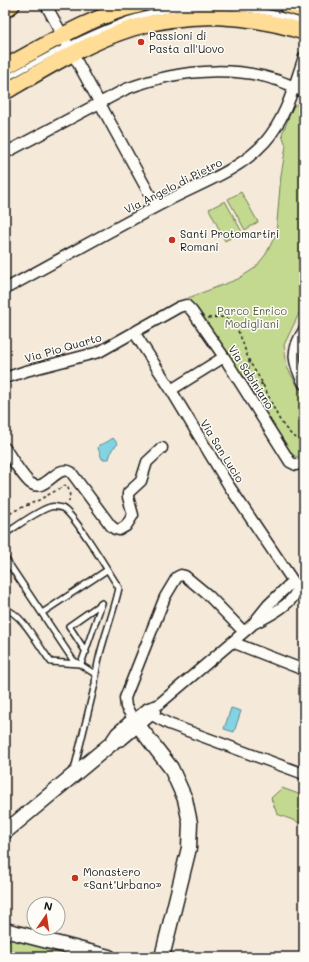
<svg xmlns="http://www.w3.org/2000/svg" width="309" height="962" font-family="Mali,sans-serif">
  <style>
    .green { fill: #c3d98f; stroke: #707a56 }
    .water { fill: #84d3e2; stroke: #5a8a93 }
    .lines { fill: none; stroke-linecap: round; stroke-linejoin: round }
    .service-casing { stroke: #1c1c1c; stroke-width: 8 }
    .minor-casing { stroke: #1c1c1c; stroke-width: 13 }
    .secondary-casing { stroke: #1c1c1c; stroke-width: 17 }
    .primary-casing { stroke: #1c1c1c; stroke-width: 18 }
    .path { stroke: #1c1c1c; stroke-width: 1.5; stroke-dasharray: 3 3; stroke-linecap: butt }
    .service { stroke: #fdfcf7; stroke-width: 5 }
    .minor { stroke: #fdfcf7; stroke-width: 10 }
    .secondary { stroke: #fdfcf7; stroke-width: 14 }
    .primary { stroke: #ffdd96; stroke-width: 15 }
    .poi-dot { fill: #c8321e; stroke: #fdfcf7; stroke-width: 1.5 }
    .labels { text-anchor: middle; stroke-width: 3; stroke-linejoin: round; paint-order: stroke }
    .poi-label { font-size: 11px; fill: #1c1c1c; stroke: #fdfcf7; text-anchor: start }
    .street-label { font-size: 11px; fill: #1c1c1c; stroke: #fdfcf7 }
    .park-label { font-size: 11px; fill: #565e44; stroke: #fdfcf7 }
  </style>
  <rect width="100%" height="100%" fill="#f5ead9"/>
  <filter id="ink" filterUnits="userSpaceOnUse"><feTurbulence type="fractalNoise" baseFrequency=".025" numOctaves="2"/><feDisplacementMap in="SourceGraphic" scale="8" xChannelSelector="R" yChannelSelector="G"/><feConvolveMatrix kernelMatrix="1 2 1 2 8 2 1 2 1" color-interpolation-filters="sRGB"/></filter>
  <g filter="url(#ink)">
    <path class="green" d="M 297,104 L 304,104 L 304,303 L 284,345 L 287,367 L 304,398 L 304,456 C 297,458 293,456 289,451 L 244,377 L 188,298 L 238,279 L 255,268 L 266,254 L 276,234 L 281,175 L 286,146 L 282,134 L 293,107 Z
      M 241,192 L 258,222 L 245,230 L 228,199 Z
      M 225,201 L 242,232 L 225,241 L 209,209 Z
      M 282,788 L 304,796 L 303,824 L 277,814 L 271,798 Z
      M 5,935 L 86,957 L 5,957 Z"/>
    <path class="water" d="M 113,438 L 118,444 L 112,449 L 109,459 L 102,459 L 98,448 L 99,445 L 107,442 Z
      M 231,708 L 241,711 L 234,732 L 224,729 Z"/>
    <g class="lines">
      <g class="service-casing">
        <path id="service" d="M 5,79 C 42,59 79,38 119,23 C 178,1 245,3 304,22
          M 5,534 C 17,526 37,511 50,507 C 53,506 59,507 62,508 C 74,513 110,574 119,588 C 112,621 97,651 95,684 L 74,770
          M 5,558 L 73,660 L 95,674
          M 5,609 C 23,614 39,647 51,662 L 79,664
          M 42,613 L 107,570
          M 86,652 L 69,626 L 102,603
          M 81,664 L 102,603"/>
      </g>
      <g class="minor-casing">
        <path id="minor" d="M 46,5 L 156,206
          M 5,153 L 126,89 C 181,68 251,62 304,92
          M 5,289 C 59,260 113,229 167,201 C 201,183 239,171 265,142 C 286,118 294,86 304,57
          M 304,330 C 290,351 293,363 304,384
          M 134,332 L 168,385 L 229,486 L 297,587 C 297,602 267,617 255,623
          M 5,378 L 26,371 L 99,352 L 179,307 L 186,305 L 192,311 L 224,357 L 290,462 L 296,465 L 304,463
          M 171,390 L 224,357
          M 5,448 C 12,459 20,473 29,482 C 45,496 56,463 71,472 L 111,526 L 115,529 L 119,530 L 126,526 L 133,515 L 128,497 L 128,493 L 141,481 L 147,462 L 162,448
          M 244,632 L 208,595 L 185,576 L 181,575 L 177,577 L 165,597 L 125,698 L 126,707 L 134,720 L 148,708 L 158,705 L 244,632 L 252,625 L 268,605 L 293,581
          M 232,642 L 304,670
          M 152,715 L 169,724 L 304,774
          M 112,743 L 122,740 L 154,713 L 155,711"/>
      </g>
      <g class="secondary-casing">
        <path id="secondary" d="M 5,832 L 112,743 L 118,734 L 134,720 L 171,768 L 185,799 L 190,823 L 189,848 L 162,957
          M 5,930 L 109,957"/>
      </g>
      <g class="primary-casing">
        <path id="primary" d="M 286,5 L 304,10
          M 5,10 L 12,5
          M 5,67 C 48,44 91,16 139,5
          M 5,92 C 46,68 88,42 133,28 C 188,11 249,14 304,32"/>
      </g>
      <path class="path" d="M 208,318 C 212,318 216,317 220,317 C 239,317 243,348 249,360 C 253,369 260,377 264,387 C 273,404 277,421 291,434 C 295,437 299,441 304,442
        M 246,375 L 249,367 L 249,361
        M 249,379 L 264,385
        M 5,517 L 14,511 L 39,500 L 66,485 C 71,491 70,498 68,505"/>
      <use href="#service" class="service"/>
      <use href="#minor" class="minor"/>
      <use href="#secondary" class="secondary"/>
      <use href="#primary" class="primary"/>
    </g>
  </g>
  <g class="poi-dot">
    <circle cx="141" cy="42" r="4"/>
    <circle cx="172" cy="240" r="4"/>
    <circle cx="75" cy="878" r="4"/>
  </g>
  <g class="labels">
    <g class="poi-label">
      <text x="149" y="40">Passioni di<tspan x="149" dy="13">Pasta all'Uovo</tspan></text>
      <text x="180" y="238">Santi Protomartiri<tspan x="180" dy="13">Romani</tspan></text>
      <text x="83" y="876">Monastero<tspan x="83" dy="13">«Sant’Urbano»</tspan></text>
    </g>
    <g class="street-label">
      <text transform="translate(173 186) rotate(-27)" y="4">Via Angelo di Pietro</text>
      <text transform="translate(63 348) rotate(-16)" y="4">Via Pio Quarto</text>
      <text transform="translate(251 377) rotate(57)" y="4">Via Sabiniano</text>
      <text transform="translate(222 451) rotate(58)" y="4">Via San Lucio</text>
    </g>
    <g class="park-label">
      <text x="252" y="315">Parco Enrico<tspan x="252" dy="13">Modigliani</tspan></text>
    </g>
  </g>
  <rect width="309" height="962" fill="none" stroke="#fdfcf7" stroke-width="20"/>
  <rect x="10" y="10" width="289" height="942" fill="none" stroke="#1c1c1c" stroke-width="1.5" filter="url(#ink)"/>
  <g transform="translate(46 916) rotate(13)"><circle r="19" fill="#fdfcf7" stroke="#a3a29f"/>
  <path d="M0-3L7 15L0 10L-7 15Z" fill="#c8321e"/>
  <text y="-6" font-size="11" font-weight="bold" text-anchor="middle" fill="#1c1c1c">N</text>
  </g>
</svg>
